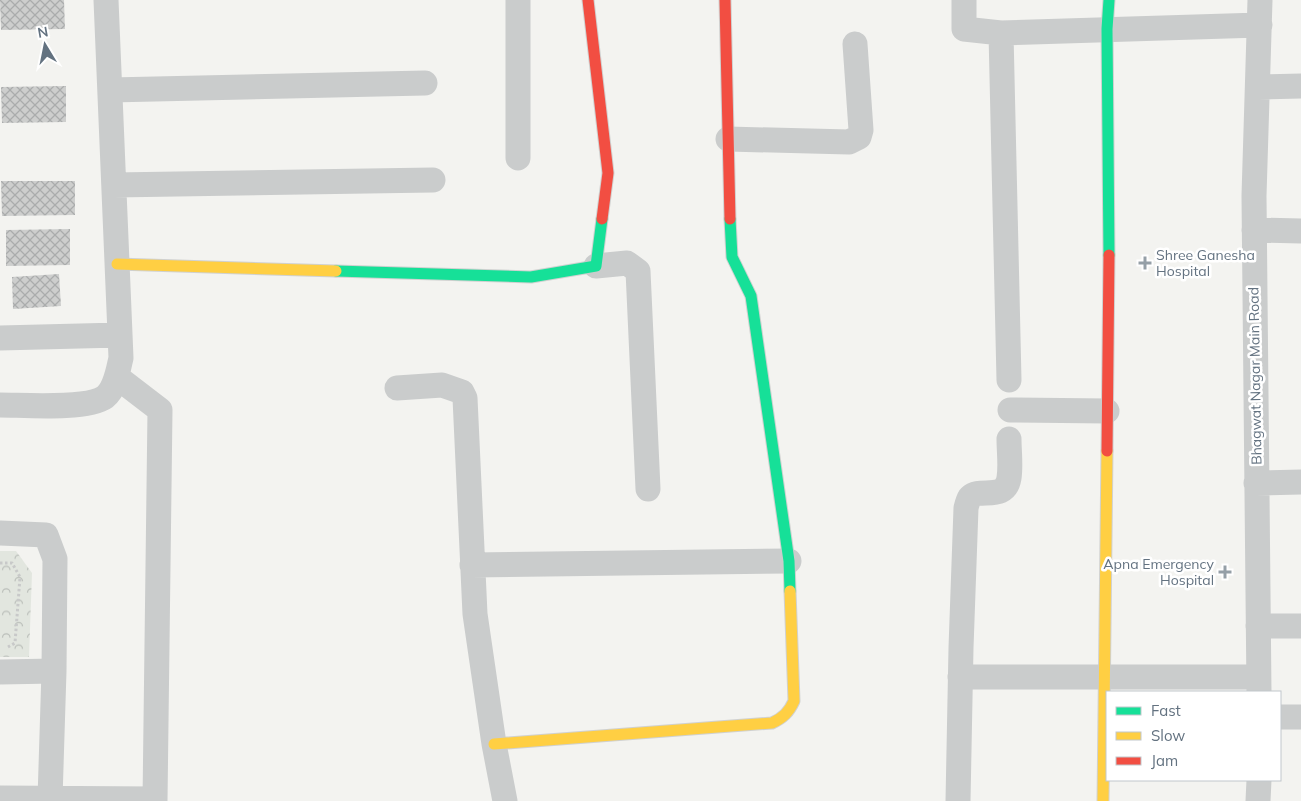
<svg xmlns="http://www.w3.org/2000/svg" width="1301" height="801" font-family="Mulish,sans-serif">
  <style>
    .park { fill: url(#park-crowns) }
    .building { fill: url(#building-cross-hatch) }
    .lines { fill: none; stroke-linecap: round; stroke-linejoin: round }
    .fast-casing { stroke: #d0d1d0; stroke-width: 13 }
    .slow-casing { stroke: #d0d1d0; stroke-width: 13 }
    .jam-casing { stroke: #d0d1d0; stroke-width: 13 }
    .path { stroke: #c8c9c9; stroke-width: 3; stroke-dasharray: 2.5 2.5; stroke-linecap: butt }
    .street { stroke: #cacccc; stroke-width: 25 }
    .fast { stroke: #16e098; stroke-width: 11 }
    .slow { stroke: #ffcf43; stroke-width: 11 }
    .jam { stroke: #f24e42; stroke-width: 11 }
    .poi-dot { fill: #959fa7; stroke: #fff; stroke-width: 2 }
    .labels { text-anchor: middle; stroke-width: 5; stroke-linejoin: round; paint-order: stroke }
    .poi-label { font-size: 14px; fill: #637280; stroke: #fff; text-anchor: start }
    .street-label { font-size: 14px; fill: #637280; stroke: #fff }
  </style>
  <defs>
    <pattern id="park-crowns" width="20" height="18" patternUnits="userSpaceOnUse" patternTransform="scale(1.25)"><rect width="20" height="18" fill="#e2e6df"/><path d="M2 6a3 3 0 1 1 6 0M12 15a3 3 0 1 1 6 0" fill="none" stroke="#bbbfba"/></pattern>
    <pattern id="building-cross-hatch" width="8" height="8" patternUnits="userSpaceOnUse" patternTransform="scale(1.25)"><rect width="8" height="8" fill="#cdcecd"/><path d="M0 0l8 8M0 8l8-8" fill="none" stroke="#aaacac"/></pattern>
  </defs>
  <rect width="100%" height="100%" fill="#f3f3f0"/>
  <path class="park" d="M 0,551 L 16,551 L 32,573 L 29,657 L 0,657 Z"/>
  <path class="building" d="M 0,0 L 64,0 L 65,29 L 1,30 Z
    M 66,86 L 66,122 L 2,123 L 1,87 Z
    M 1,181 L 75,181 L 75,215 L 2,216 Z
    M 70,229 L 70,265 L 6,266 L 6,230 Z
    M 59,274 L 61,306 L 13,309 L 12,277 Z"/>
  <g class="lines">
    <g class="fast-casing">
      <path id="fast" d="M 730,219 L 732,257 L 751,296 L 789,561 L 790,591
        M 1109,255 L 1107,29 L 1109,0
        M 336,271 L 531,277 L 596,266 L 602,219"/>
    </g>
    <g class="slow-casing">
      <path id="slow" d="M 117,264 L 336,271
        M 494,744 L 772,723 C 783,718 789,712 794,701 L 790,591
        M 1103,801 L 1107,451"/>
    </g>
    <g class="jam-casing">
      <path id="jam" d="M 588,0 L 608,173 L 602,219
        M 725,0 L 730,219
        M 1107,451 L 1109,255"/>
    </g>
    <path class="path" d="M 0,563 L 12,563 L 20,577 L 15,643 L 8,647"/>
    <path class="street" d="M 964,0 L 964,29 L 1001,33 L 1009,380
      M 1001,33 L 1260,25
      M 1258,87 L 1301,86
      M 110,90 L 425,83
      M 728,139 L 849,142 L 859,137 L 861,130 L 855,44
      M 518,158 L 518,0
      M 114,185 L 433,180
      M 1254,230 L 1301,231
      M 596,266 L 627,263 L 638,271 L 648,489
      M 0,338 L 120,335
      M 117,377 L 160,410 L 155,801
      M 397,388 L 442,385 L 462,392 L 465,398 L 475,614 L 494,744 L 505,801
      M 0,405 C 23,405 87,410 105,397 C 116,388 118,370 121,358 L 106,0
      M 1010,410 L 1107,411
      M 1256,483 L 1301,482
      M 0,533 L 46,535 L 55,559 L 54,671 L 0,672
      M 472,565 L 789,561
      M 1258,626 L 1301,626
      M 960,677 L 1258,677
      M 1259,692 L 1254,196 L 1260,0
      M 1280,717 L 1301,717
      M 0,798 L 155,799
      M 50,799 L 54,671
      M 958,801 L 961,648 L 966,508 C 967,504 968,500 970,497 C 980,487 1005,502 1009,478 C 1011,466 1009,451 1009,439
      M 1258,801 L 1259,780"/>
    <use href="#fast" class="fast"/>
    <use href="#slow" class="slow"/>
    <use href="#jam" class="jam"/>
  </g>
  <g class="poi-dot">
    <path d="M1142.5 255.5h5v5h5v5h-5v5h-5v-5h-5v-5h5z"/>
    <path d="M1222.5 564.5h5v5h5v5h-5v5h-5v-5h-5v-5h5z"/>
  </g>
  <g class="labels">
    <g class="poi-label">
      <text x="1156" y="260">Shree Ganesha<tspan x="1156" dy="16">Hospital</tspan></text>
      <text x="1214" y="569" text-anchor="end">Apna Emergency<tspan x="1214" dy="16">Hospital</tspan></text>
    </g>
    <g class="street-label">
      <text transform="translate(1255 376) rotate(-91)" y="5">Bhagwat Nagar Main Road</text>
    </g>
  </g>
  <rect x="1106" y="691" width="175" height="90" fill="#ffffff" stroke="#c1c7cc"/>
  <rect x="1116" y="707" width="25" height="8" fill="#16e098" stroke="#c1c7cc"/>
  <text x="1151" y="716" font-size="15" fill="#637280">Fast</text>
  <rect x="1116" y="732" width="25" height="8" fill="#ffcf43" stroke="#c1c7cc"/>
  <text x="1151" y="741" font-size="15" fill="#637280">Slow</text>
  <rect x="1116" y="757" width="25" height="8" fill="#f24e42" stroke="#c1c7cc"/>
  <text x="1151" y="766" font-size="15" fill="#637280">Jam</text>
  <g transform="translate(45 45) rotate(350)" stroke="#ffffff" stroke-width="4" paint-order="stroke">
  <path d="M0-4L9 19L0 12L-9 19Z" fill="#637280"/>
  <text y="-8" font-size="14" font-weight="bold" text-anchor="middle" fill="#637280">N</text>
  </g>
</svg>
